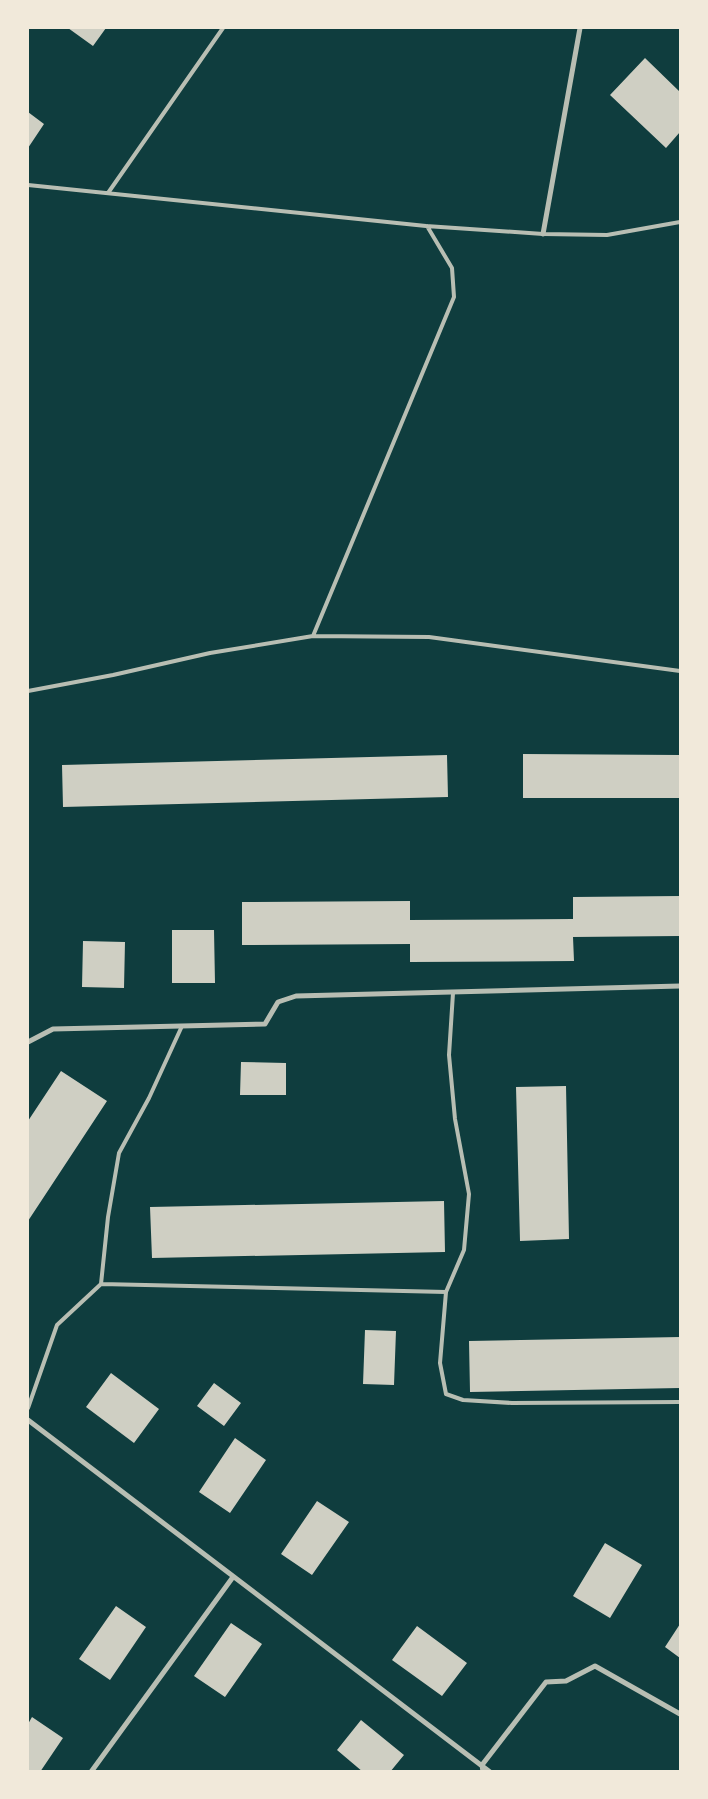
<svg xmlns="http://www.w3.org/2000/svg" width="708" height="1799" font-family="'Open Sans',sans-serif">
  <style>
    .building { fill: #cfcfc3 }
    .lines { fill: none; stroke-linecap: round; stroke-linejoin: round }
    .service { stroke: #b8beb3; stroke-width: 4 }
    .minor { stroke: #b8beb3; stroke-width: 5 }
  </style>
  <rect width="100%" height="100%" fill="#0f3d3e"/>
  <path class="building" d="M 68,28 L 106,28 L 93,46 Z
    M 645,58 L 680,92 L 680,132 L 666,148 L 610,95 Z
    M 28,112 L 44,124 L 28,148 Z
    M 523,754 L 680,755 L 680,798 L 523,798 Z
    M 447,755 L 448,797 L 63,807 L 62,765 Z
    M 680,896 L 680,936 L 573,937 L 574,961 L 410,962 L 410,944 L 242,945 L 242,902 L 410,901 L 410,920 L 573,919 L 573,897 Z
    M 172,930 L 214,930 L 215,983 L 172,983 Z
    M 83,941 L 125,942 L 124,988 L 82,987 Z
    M 241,1062 L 286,1063 L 286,1095 L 240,1095 Z
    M 61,1071 L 107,1101 L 28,1221 L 28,1121 Z
    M 566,1086 L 569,1239 L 520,1241 L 516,1087 Z
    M 444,1201 L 445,1252 L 152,1258 L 150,1207 Z
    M 365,1330 L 396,1331 L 394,1385 L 363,1384 Z
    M 680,1337 L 680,1388 L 470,1392 L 469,1341 Z
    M 111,1373 L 159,1409 L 134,1443 L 86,1407 Z
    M 214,1383 L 241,1403 L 224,1426 L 197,1406 Z
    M 235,1438 L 266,1460 L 230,1513 L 199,1492 Z
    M 317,1501 L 349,1522 L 312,1575 L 281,1554 Z
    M 605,1543 L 642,1565 L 610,1618 L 573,1596 Z
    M 116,1606 L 146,1627 L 110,1680 L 79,1659 Z
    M 231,1623 L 262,1644 L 225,1697 L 194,1676 Z
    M 680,1624 L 680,1658 L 665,1647 Z
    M 417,1626 L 467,1663 L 442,1696 L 392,1660 Z
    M 32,1717 L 63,1738 L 40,1772 L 28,1772 L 28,1724 Z
    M 361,1720 L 404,1755 L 390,1772 L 363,1772 L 337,1750 Z"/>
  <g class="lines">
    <path class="service" d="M 28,185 L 426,226 L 543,234 L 607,235 L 680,222
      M 108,193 L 223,28
      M 313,636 L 454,297 L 452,268 L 427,226
      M 28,691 L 113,675 L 210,653 L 313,636 L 429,637 L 680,671
      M 453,993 L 449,1055 L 455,1119 L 469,1194 L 464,1250 L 446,1292 L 440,1363 L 446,1394 L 463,1400 L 512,1403 L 680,1402
      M 101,1284 L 446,1292
      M 28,1408 L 57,1325 L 101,1284 L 108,1217 L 119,1153 L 149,1098 L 182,1026"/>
    <path class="minor" d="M 543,234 L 580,28
      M 28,1042 L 53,1029 L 265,1024 L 278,1002 L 296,996 L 680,986
      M 28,1420 L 490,1772
      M 91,1772 L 233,1577
      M 483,1772 L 482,1765 L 546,1682 L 566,1681 L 595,1666 L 680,1714"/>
  </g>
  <rect width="708" height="1799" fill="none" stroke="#f1e9da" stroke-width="58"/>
</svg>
